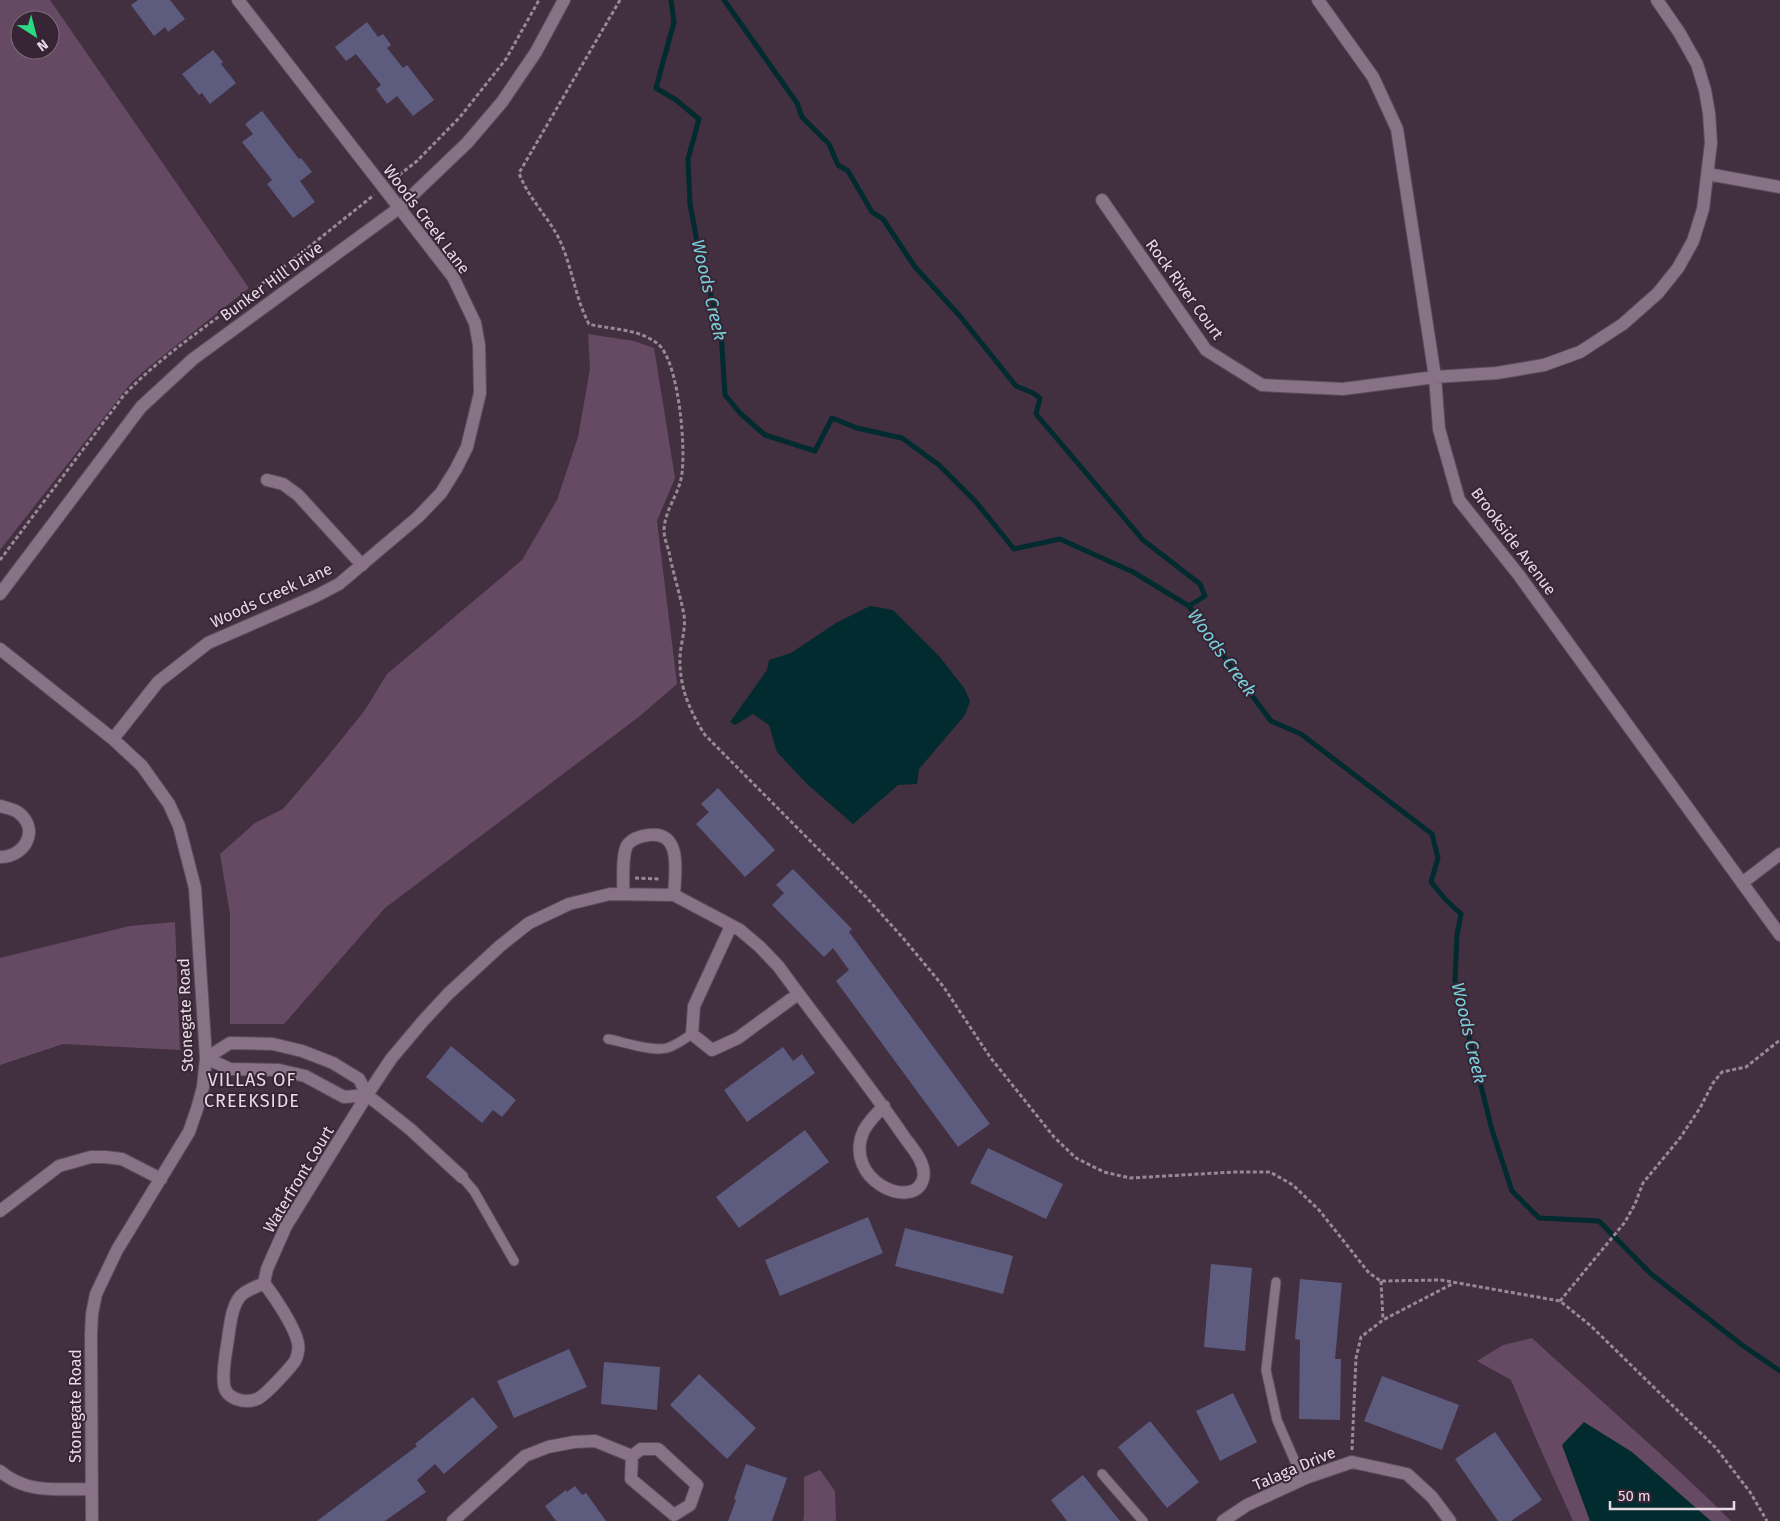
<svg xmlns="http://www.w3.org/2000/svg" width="1780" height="1521" font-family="'Fira Sans',sans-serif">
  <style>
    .green { fill: #664a63; fill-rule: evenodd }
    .water { fill: #022b2f }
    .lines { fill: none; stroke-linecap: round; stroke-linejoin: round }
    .stream { stroke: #022b2f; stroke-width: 5 }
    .building { fill: #5d5c7f }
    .service-casing { stroke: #5d4d5b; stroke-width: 11 }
    .minor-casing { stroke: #5d4d5b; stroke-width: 14 }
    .tertiary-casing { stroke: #5d4d5b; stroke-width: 14 }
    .path { stroke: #988996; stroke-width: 3; stroke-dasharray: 4 2.5; stroke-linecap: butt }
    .service { stroke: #887285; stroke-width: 9 }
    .minor { stroke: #887285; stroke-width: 12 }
    .tertiary { stroke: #887285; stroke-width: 12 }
    .labels { text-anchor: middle; stroke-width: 4; stroke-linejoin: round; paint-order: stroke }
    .street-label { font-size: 16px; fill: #e7dae5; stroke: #372535 }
    .water-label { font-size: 18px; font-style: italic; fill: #79cfd9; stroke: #372535 }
    .neighbourhood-label { font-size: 18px; letter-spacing: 1px; fill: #e7dae5; stroke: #372535 }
  </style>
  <rect width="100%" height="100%" fill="#422f40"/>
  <path class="green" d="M 0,0 L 50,0 L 249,288 L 145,370 L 131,383 L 0,550 ZM 20,20 L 50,20 L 50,50 L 20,50 Z
    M 588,334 L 634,341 L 654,348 L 675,478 L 657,521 L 677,684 L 640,716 L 385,908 L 284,1024 L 230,1024 L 230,914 L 220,854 L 255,823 L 283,809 L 324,761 L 365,710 L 387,674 L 522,560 L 557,500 L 578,437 L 590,369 Z
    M 175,922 L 180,1050 L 63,1044 L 0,1065 L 0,958 L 129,926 Z
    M 1532,1338 C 1598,1399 1667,1457 1731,1521 L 1573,1521 L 1540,1448 L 1511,1380 L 1477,1361 L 1503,1345 Z
    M 820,1470 L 835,1491 L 836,1521 L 803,1521 L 804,1517 L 804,1477 Z"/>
  <path class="water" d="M 870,606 L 893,610 L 939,656 L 964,688 L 970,701 L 965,715 L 919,769 L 917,784 L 898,785 L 853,824 L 807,784 L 777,752 L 769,725 L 753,714 L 735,725 L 730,722 L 767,670 L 769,660 L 791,653 L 836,623 Z
    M 1584,1422 L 1632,1452 L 1711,1521 L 1590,1521 L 1562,1445 Z"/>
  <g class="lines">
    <path class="stream" d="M 671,0 L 674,22 L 656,88 L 676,100 L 699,119 L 688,159 L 690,204 L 700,257 L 721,331 L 725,395 L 741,414 L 765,435 L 815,451 L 832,418 L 857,428 L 902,438 L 939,465 L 975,501 L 1014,549 L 1060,539 L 1133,572 L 1189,606 L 1236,674 L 1271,721 L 1301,734 L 1432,834 L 1438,858 L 1431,882 L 1446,900 L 1461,914 L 1457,935 L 1455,981 L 1492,1130 L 1512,1191 L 1539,1218 L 1599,1221 L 1651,1274 L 1742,1345 L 1780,1371
      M 724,0 L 797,103 L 802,117 L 829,144 L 838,165 L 848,171 L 872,212 L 883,219 L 915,267 L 959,315 L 1016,386 L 1033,393 L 1040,398 L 1036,414 L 1143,540 L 1200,584 L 1205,596 L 1189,606"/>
  </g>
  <path class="building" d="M 138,0 L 170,0 L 185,19 L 168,32 L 165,27 L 154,36 L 131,5 Z
    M 367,22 L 378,37 L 383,34 L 391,45 L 387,48 L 403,68 L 407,65 L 434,100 L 413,116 L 397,96 L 387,104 L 376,89 L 381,85 L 356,54 L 346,61 L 335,47 Z
    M 213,50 L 223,62 L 221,64 L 236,83 L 210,104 L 202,93 L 199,95 L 182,74 Z
    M 262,111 L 299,159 L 301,158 L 312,172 L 300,181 L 315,202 L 293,218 L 267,184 L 272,180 L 242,142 L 253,134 L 245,124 Z
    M 718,788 L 775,850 L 745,877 L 696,824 L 709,812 L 701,804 Z
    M 793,869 L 852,929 L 849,932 L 990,1124 L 958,1147 L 836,981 L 849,970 L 833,948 L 824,957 L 772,905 L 784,893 L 776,885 Z
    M 451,1046 L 516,1100 L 502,1117 L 493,1110 L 482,1123 L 426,1077 Z
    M 783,1047 L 793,1061 L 802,1054 L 815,1073 L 747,1122 L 724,1090 Z
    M 805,1130 L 829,1162 L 739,1228 L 716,1197 Z
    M 988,1148 L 1063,1184 L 1046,1219 L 970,1183 Z
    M 868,1217 L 883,1253 L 780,1296 L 765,1260 Z
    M 905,1228 L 1013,1256 L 1003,1294 L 895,1266 Z
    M 1211,1264 L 1252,1268 L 1245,1351 L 1204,1347 Z
    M 1300,1279 L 1342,1283 L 1335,1359 L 1341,1359 L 1340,1420 L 1299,1419 L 1300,1340 L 1295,1339 Z
    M 569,1349 L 587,1387 L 514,1418 L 497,1381 Z
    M 604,1362 L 660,1367 L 657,1410 L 601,1404 Z
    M 699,1374 L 756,1428 L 727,1459 L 670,1405 Z
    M 1382,1376 L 1459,1405 L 1442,1450 L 1364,1421 Z
    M 1233,1393 L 1257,1442 L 1220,1461 L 1196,1411 Z
    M 473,1397 L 498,1427 L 444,1474 L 435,1464 L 417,1480 L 426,1492 L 385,1521 L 317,1521 L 417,1446 L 415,1444 Z
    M 1150,1421 L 1199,1482 L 1167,1508 L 1118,1447 Z
    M 1495,1432 L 1542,1500 L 1511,1521 L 1498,1521 L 1455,1459 Z
    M 746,1464 L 787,1478 L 772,1521 L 728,1521 L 736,1500 L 734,1499 Z
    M 1083,1475 L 1120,1521 L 1067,1521 L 1051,1500 Z
    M 575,1486 L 582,1495 L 586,1493 L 606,1521 L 556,1521 L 545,1506 L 566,1490 L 567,1492 Z"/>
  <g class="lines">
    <g class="service-casing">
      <path id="service" d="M 608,1039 C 624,1042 653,1052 667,1048 C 677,1045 684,1039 692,1034
        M 462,1177 L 474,1191 L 514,1261
        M 1276,1282 L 1266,1370 L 1277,1420 L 1303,1480
        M 1102,1474 L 1143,1521"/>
    </g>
    <g class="minor-casing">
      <path id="minor" d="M 1318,0 L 1373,77 L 1397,129 L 1435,377 L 1439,429 L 1459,500 L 1518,574 L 1780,935
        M 1708,174 L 1780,187
        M 1102,200 L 1206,350 L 1262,385 L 1343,389 L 1435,377 L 1497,373 L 1544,365 L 1580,352 L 1623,324 L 1658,293 L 1678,268 L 1693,241 L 1703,209 L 1711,143 L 1709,113 L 1705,90 L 1697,64 L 1679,32 L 1657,0
        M 267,480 L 283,484 L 298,495 L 362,565
        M 0,649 L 113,739 L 142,766 L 169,804 L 179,826 L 195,888 L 206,1058 L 203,1087 L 197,1109 L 189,1132 L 117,1250 L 96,1294 L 92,1314 L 91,1335 L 92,1521
        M 113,739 L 158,682 L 208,643 L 316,596 L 339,584 L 418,517 L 441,493 L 456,469 L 467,447 L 480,393 L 479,345 L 475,323 L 453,277 L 238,0
        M 0,806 C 6,808 14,809 19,813 C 40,830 25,857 0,857
        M 1742,883 L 1780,854
        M 623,894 C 624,883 621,853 628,844 C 633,838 641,836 649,835 C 683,831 675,874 674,895
        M 731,926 L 694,1006 L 692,1034 L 712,1050 L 738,1038 L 798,994
        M 367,1095 L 344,1097 L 305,1076 L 279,1070 L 230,1069 L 206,1058 L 230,1043 L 273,1044 L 302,1051 L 333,1063 L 359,1079 L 367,1095 L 410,1129 L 462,1177
        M 0,1211 L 59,1166 L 91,1157 L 105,1157 L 122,1159 L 161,1179
        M 264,1283 C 274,1296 295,1327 298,1343 C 299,1348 298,1356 295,1361 C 290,1368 265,1396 257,1399 C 245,1404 226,1399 224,1385 C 222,1370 226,1353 228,1339 C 230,1325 232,1301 244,1293 C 250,1289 258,1286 264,1283 L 267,1269 L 286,1226 L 367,1095 L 391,1059 L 423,1021 L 448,994 L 500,946 L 529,923 L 569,904 L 610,894 L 674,895 L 740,930 L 760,947 L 779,967 C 820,1024 865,1079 905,1138 C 913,1149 927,1164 923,1179 C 914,1212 841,1180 864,1130 C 869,1121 877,1113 884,1106
        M 641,1449 L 658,1449 L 697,1485 L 690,1505 L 674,1515 L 631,1479 L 632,1456 Z
        M 0,1471 C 27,1494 57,1489 91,1489
        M 453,1521 L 525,1456 L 548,1447 L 574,1442 L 595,1441 L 632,1456
        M 1223,1521 L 1247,1505 L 1308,1477 L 1352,1462 L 1407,1474 L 1432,1497 L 1450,1521"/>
    </g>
    <g class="tertiary-casing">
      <path id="tertiary" d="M 0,594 L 141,407 L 193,359 L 399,208 L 467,143 L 502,102 L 536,52 L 564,0"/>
    </g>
    <path class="path" d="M 620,0 L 519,173 C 529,200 550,218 561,243 C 572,268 576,300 589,324 C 612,330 638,328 658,344 C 679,361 687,453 681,479 C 677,497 665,510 664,530 C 664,537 667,545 669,552 C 673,573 680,594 684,615 C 686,629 681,642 680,656 C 679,686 689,710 705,735 L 866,897 L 903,938 L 943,986 L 990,1057 L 1054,1137 L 1076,1158 L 1104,1172 L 1130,1178 L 1234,1172 L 1270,1172 L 1293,1185 L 1319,1210 L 1369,1273 L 1381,1281 L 1441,1280 L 1560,1301 L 1591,1326 L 1716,1448 L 1750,1492 L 1767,1521
      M 394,179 L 417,161 L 460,117 L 506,59 L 539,0
      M 0,560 L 124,395 C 159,358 202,330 242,299 C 287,265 330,230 374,195
      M 635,878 L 659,879
      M 1381,1281 L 1383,1320
      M 1560,1301 L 1625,1222 L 1635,1204 L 1643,1183 L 1680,1138 L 1700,1108 L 1713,1083 L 1722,1072 L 1746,1067 L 1780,1040
      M 1352,1450 L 1356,1358 L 1361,1337 L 1383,1320 L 1454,1283"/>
    <use href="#service" class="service"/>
    <use href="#minor" class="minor"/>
    <use href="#tertiary" class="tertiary"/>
  </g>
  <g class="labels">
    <g class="street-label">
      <text transform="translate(427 219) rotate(53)" y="6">Woods Creek Lane</text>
      <text transform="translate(271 281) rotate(-36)" y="6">Bunker Hill Drive</text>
      <text transform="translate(1185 289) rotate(54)" y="6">Rock River Court</text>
      <text transform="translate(1514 541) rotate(53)" y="6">Brookside Avenue</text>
      <text transform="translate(271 595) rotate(-25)" y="6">Woods Creek Lane</text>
      <text transform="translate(185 1015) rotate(-92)" y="6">Stonegate Road</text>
      <text transform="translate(298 1179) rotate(-59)" y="6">Waterfront Court</text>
      <text transform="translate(75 1406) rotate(-90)" y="6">Stonegate Road</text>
      <text transform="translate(1294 1468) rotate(-23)" y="6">Talaga Drive</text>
    </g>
    <g class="water-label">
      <text transform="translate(709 290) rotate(77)" y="6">Woods Creek</text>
      <text transform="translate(1222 653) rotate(54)" y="6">Woods Creek</text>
      <text transform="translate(1469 1033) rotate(77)" y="6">Woods Creek</text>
    </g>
    <g class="neighbourhood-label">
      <text x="252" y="1086">VILLAS OF<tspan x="252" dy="21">CREEKSIDE</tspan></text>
    </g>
  </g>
  <g transform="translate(35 35) rotate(144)"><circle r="24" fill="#372535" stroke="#7d6d7b"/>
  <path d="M0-4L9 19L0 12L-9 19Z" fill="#2bd884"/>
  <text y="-8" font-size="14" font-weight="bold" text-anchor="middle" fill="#e7dae5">N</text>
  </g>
  <path d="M1610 1501v8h124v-8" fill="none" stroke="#e7dae5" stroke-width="2.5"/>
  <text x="1618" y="1501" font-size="15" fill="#e7dae5" stroke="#372535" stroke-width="4" paint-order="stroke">50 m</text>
</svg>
